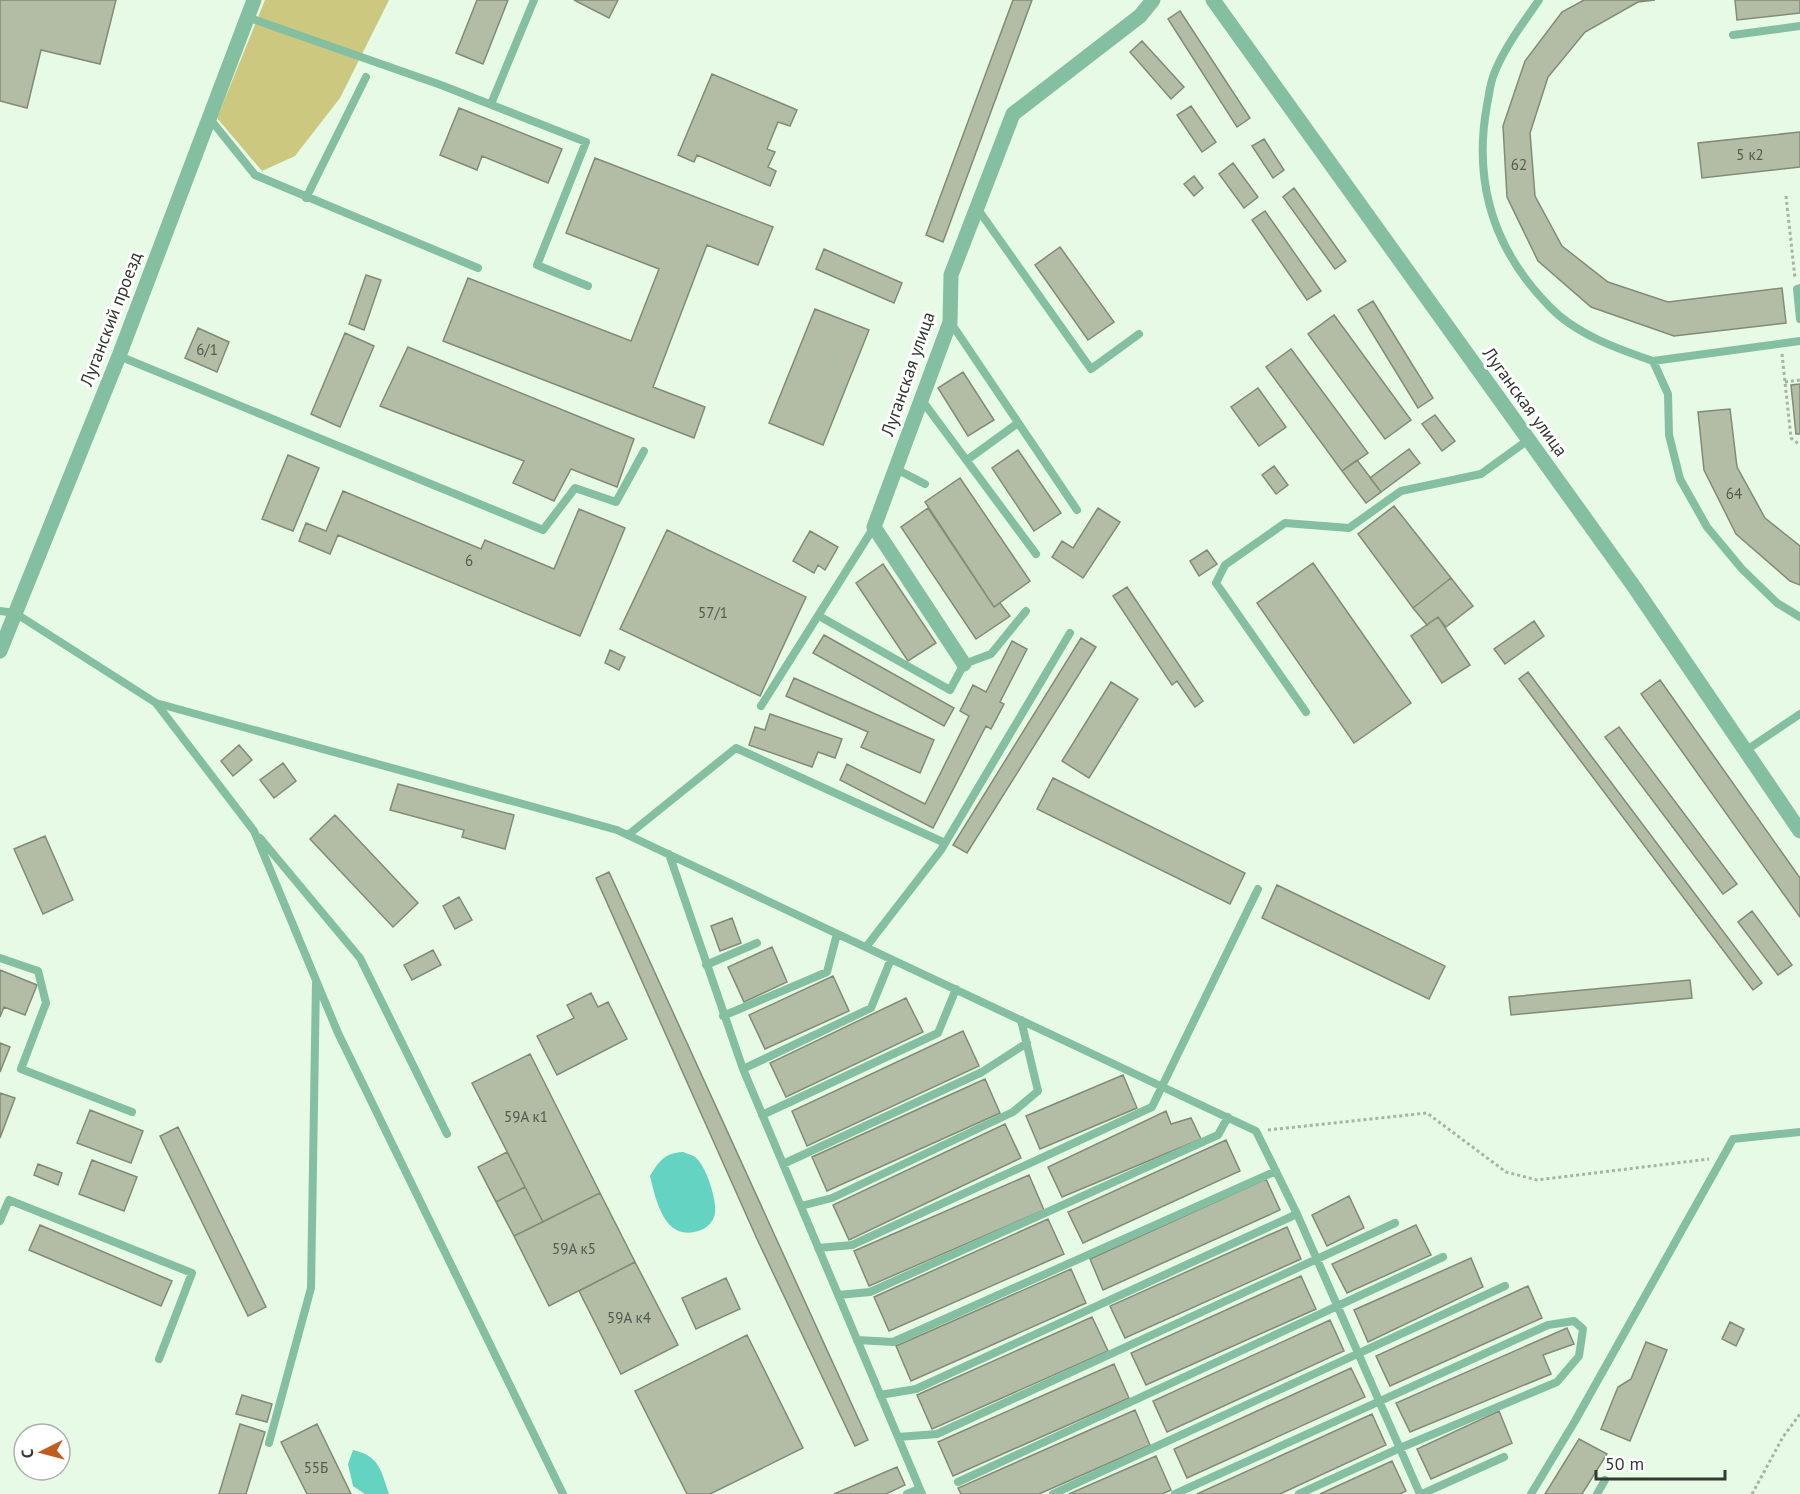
<svg xmlns="http://www.w3.org/2000/svg" width="1800" height="1494" font-family="'PT Sans',sans-serif">
  <style>
    .green { fill: #ccc880 }
    .water { fill: #65d3c2 }
    .building { fill: #b3bda5; stroke: #828b74; stroke-width: 1.5 }
    .lines { fill: none; stroke-linecap: round; stroke-linejoin: round }
    .path { stroke: #a5b5a4; stroke-width: 3; stroke-dasharray: 3 3; stroke-linecap: butt }
    .service { stroke: #84bfa2; stroke-width: 8 }
    .minor { stroke: #84bfa2; stroke-width: 15 }
    .labels { text-anchor: middle; stroke-width: 6; stroke-linejoin: round; paint-order: stroke }
    .number-label { font-size: 15px; fill: #525a4d }
    .street-label { font-size: 18px; fill: #313930; stroke: #fff }
  </style>
  <rect width="100%" height="100%" fill="#e6fae5"/>
  <path class="green" d="M 265,0 L 389,0 L 340,98 L 295,156 L 262,171 L 217,118 Z"/>
  <path class="water" d="M 683,1152 C 686,1153 692,1155 695,1157 C 706,1165 717,1200 715,1213 C 714,1221 707,1228 701,1230 C 665,1244 656,1201 650,1176 C 659,1161 665,1153 683,1152 Z
    M 353,1450 C 380,1456 381,1471 389,1494 L 365,1494 L 353,1486 L 348,1464 Z"/>
  <path class="building" d="M 0,0 L 116,0 L 100,64 L 41,50 L 27,108 L 0,101 Z
    M 477,0 L 508,0 L 483,64 L 456,53 Z
    M 574,0 L 618,0 L 609,18 Z
    M 1013,0 L 1032,0 L 943,242 L 926,235 Z
    M 1584,0 L 1655,0 L 1638,2 L 1585,32 L 1548,77 L 1530,133 L 1535,196 L 1562,246 L 1608,282 L 1668,302 L 1782,288 L 1786,323 L 1674,336 L 1591,307 L 1538,261 L 1507,197 L 1503,126 L 1525,61 L 1562,12 Z
    M 1735,0 L 1800,0 L 1800,13 L 1737,20 Z
    M 1180,11 L 1250,118 L 1237,127 L 1168,19 Z
    M 1142,41 L 1184,87 L 1171,99 L 1130,52 Z
    M 712,74 L 797,110 L 790,126 L 778,122 L 767,149 L 775,152 L 768,167 L 776,171 L 770,186 L 697,155 L 694,162 L 678,155 Z
    M 1191,106 L 1216,142 L 1202,152 L 1177,115 Z
    M 459,108 L 562,149 L 548,183 L 482,156 L 477,170 L 440,155 Z
    M 1800,132 L 1800,167 L 1702,178 L 1698,143 Z
    M 1264,139 L 1284,170 L 1273,178 L 1252,146 Z
    M 595,158 L 773,227 L 758,265 L 707,245 L 653,387 L 705,407 L 694,438 L 443,341 L 468,278 L 631,341 L 659,269 L 566,233 Z
    M 1233,163 L 1258,197 L 1244,208 L 1219,174 Z
    M 1194,176 L 1203,188 L 1194,196 L 1184,184 Z
    M 1294,188 L 1346,261 L 1335,269 L 1283,197 Z
    M 1265,211 L 1321,291 L 1307,300 L 1252,220 Z
    M 1060,247 L 1114,322 L 1088,340 L 1035,265 Z
    M 824,249 L 902,283 L 894,303 L 816,269 Z
    M 366,275 L 381,280 L 364,330 L 349,324 Z
    M 1373,301 L 1433,398 L 1418,408 L 1358,310 Z
    M 815,309 L 869,330 L 823,445 L 769,423 Z
    M 1334,315 L 1411,420 L 1385,439 L 1308,334 Z
    M 198,328 L 229,342 L 217,372 L 185,358 Z
    M 345,333 L 374,346 L 340,427 L 311,414 Z
    M 408,347 L 634,439 L 617,487 L 571,469 L 554,501 L 513,483 L 524,461 L 380,406 Z
    M 1291,349 L 1368,453 L 1342,471 L 1266,367 Z
    M 963,372 L 994,420 L 968,436 L 938,388 Z
    M 1800,384 L 1800,434 L 1796,434 L 1791,385 Z
    M 1258,388 L 1286,427 L 1259,446 L 1231,407 Z
    M 1730,409 L 1737,467 L 1765,518 L 1800,546 L 1800,585 L 1790,581 L 1736,534 L 1704,470 L 1698,412 Z
    M 1435,415 L 1455,441 L 1442,451 L 1422,424 Z
    M 1409,449 L 1420,463 L 1381,492 L 1370,478 Z
    M 1018,450 L 1061,513 L 1034,531 L 992,468 Z
    M 288,455 L 319,468 L 293,531 L 262,519 Z
    M 1357,460 L 1381,492 L 1366,503 L 1342,471 Z
    M 1274,466 L 1288,485 L 1276,494 L 1262,475 Z
    M 960,478 L 1030,581 L 994,607 L 925,502 Z
    M 343,491 L 481,549 L 485,540 L 554,569 L 579,509 L 625,528 L 580,636 L 338,535 L 330,554 L 299,541 L 306,523 L 326,531 Z
    M 1394,506 L 1451,578 L 1413,608 L 1358,534 Z
    M 928,508 L 994,607 L 1000,603 L 1010,616 L 976,639 L 901,527 Z
    M 1098,508 L 1120,522 L 1083,578 L 1052,557 L 1062,541 L 1073,548 Z
    M 667,530 L 806,597 L 760,696 L 620,629 Z
    M 810,531 L 838,547 L 825,570 L 818,565 L 814,573 L 793,561 Z
    M 1207,550 L 1217,564 L 1199,576 L 1190,561 Z
    M 1313,563 L 1411,703 L 1354,743 L 1257,603 Z
    M 883,564 L 936,643 L 908,661 L 856,583 Z
    M 1451,578 L 1473,606 L 1446,627 L 1438,617 L 1427,625 L 1413,608 Z
    M 1127,587 L 1203,701 L 1195,707 L 1177,681 L 1172,685 L 1113,596 Z
    M 1438,617 L 1470,665 L 1442,683 L 1411,636 Z
    M 1534,621 L 1544,636 L 1505,664 L 1494,649 Z
    M 824,635 L 954,708 L 944,726 L 813,653 Z
    M 1081,638 L 1096,647 L 967,853 L 953,845 Z
    M 1012,641 L 1027,649 L 1000,702 L 1004,704 L 991,729 L 986,726 L 933,828 L 840,780 L 847,764 L 925,804 L 969,716 L 960,711 L 973,685 L 986,692 Z
    M 610,650 L 625,657 L 619,670 L 605,663 Z
    M 1528,672 L 1762,983 L 1753,990 L 1519,679 Z
    M 794,678 L 934,740 L 920,773 L 861,747 L 868,732 L 786,696 Z
    M 1660,680 L 1800,878 L 1800,917 L 1641,694 Z
    M 1111,682 L 1138,699 L 1089,778 L 1062,761 Z
    M 770,714 L 842,739 L 835,758 L 818,752 L 812,767 L 749,745 L 755,727 L 765,730 Z
    M 1619,727 L 1737,884 L 1723,894 L 1605,737 Z
    M 239,745 L 252,760 L 233,776 L 221,761 Z
    M 283,763 L 296,781 L 274,798 L 260,780 Z
    M 1053,778 L 1245,873 L 1230,904 L 1037,809 Z
    M 398,784 L 514,815 L 505,849 L 462,837 L 464,830 L 390,810 Z
    M 335,815 L 418,903 L 393,927 L 310,839 Z
    M 45,836 L 73,900 L 43,914 L 14,849 Z
    M 609,872 L 868,1440 L 855,1446 L 757,1239 L 596,878 Z
    M 1277,885 L 1445,966 L 1429,999 L 1262,918 Z
    M 459,897 L 472,920 L 455,929 L 443,906 Z
    M 1752,911 L 1792,965 L 1778,975 L 1738,922 Z
    M 732,918 L 741,943 L 720,951 L 711,926 Z
    M 772,947 L 787,982 L 744,1002 L 728,967 Z
    M 433,950 L 441,965 L 412,980 L 404,965 Z
    M 0,970 L 37,985 L 25,1015 L 4,1007 L 0,1017 Z
    M 833,976 L 849,1011 L 765,1049 L 749,1015 Z
    M 1690,980 L 1692,998 L 1511,1015 L 1509,997 Z
    M 591,993 L 598,1007 L 608,1002 L 627,1039 L 557,1075 L 537,1036 L 574,1018 L 567,1005 Z
    M 906,998 L 923,1032 L 786,1097 L 770,1063 Z
    M 963,1031 L 979,1066 L 807,1146 L 792,1111 Z
    M 0,1043 L 10,1047 L 0,1072 Z
    M 530,1054 L 600,1193 L 543,1222 L 472,1083 Z
    M 1123,1075 L 1137,1108 L 1040,1149 L 1026,1116 Z
    M 985,1079 L 1000,1113 L 827,1191 L 812,1157 Z
    M 0,1093 L 15,1098 L 0,1138 Z
    M 90,1110 L 143,1131 L 131,1163 L 77,1143 Z
    M 1166,1111 L 1171,1124 L 1191,1118 L 1201,1139 L 1062,1197 L 1048,1167 Z
    M 1005,1124 L 1021,1158 L 849,1240 L 833,1205 Z
    M 178,1127 L 266,1307 L 248,1316 L 160,1136 Z
    M 1226,1140 L 1240,1171 L 1083,1243 L 1068,1212 Z
    M 507,1152 L 543,1222 L 514,1236 L 478,1167 Z
    M 507,1152 L 525,1187 L 496,1202 L 478,1167 Z
    M 92,1160 L 137,1177 L 124,1211 L 79,1194 Z
    M 38,1164 L 62,1173 L 58,1185 L 34,1175 Z
    M 1029,1175 L 1044,1210 L 869,1286 L 854,1251 Z
    M 1266,1179 L 1280,1210 L 1103,1290 L 1090,1259 Z
    M 525,1187 L 543,1222 L 514,1236 L 496,1202 Z
    M 600,1193 L 635,1262 L 549,1306 L 514,1236 Z
    M 1349,1196 L 1364,1228 L 1327,1246 L 1312,1215 Z
    M 1048,1219 L 1064,1254 L 889,1331 L 874,1297 Z
    M 40,1225 L 172,1281 L 161,1306 L 29,1250 Z
    M 1416,1225 L 1431,1255 L 1347,1293 L 1332,1264 Z
    M 1287,1227 L 1301,1259 L 1125,1338 L 1110,1306 Z
    M 1471,1258 L 1483,1287 L 1368,1342 L 1354,1310 Z
    M 635,1262 L 678,1345 L 621,1374 L 579,1291 Z
    M 1071,1269 L 1086,1303 L 911,1381 L 896,1346 Z
    M 1301,1276 L 1316,1309 L 1146,1385 L 1131,1353 Z
    M 726,1278 L 740,1309 L 696,1329 L 682,1298 Z
    M 1528,1286 L 1542,1318 L 1390,1386 L 1376,1356 Z
    M 1092,1317 L 1108,1351 L 932,1429 L 917,1395 Z
    M 1330,1320 L 1344,1351 L 1167,1432 L 1153,1401 Z
    M 1730,1322 L 1744,1329 L 1736,1346 L 1722,1339 Z
    M 1567,1328 L 1574,1344 L 1543,1355 L 1551,1374 L 1410,1432 L 1396,1403 Z
    M 747,1335 L 803,1448 L 710,1494 L 687,1494 L 635,1391 Z
    M 1646,1342 L 1667,1350 L 1630,1441 L 1601,1429 L 1618,1387 L 1631,1379 Z
    M 1114,1364 L 1129,1398 L 953,1476 L 938,1442 Z
    M 1351,1368 L 1365,1397 L 1187,1478 L 1174,1449 Z
    M 242,1395 L 272,1404 L 267,1422 L 236,1414 Z
    M 1135,1410 L 1150,1445 L 1039,1494 L 961,1494 L 958,1488 Z
    M 1499,1411 L 1512,1443 L 1431,1479 L 1417,1449 Z
    M 1372,1414 L 1386,1445 L 1280,1494 L 1197,1494 Z
    M 240,1424 L 265,1432 L 246,1494 L 219,1494 Z
    M 317,1424 L 351,1494 L 307,1494 L 281,1442 Z
    M 1579,1439 L 1607,1454 L 1582,1494 L 1545,1494 Z
    M 1156,1456 L 1171,1490 L 1162,1494 L 1069,1494 Z
    M 1392,1461 L 1406,1491 L 1400,1494 L 1320,1494 Z
    M 897,1467 L 905,1485 L 886,1494 L 834,1494 Z"/>
  <g class="lines">
    <path class="path" d="M 1786,196 L 1795,278
      M 1782,354 L 1791,438 L 1800,445
      M 1785,382 L 1800,380
      M 1268,1130 L 1427,1113 L 1506,1172 L 1537,1180 L 1709,1159
      M 1752,1494 L 1783,1437 L 1800,1414"/>
    <path class="service" d="M 1539,0 C 1523,23 1504,48 1494,74 C 1490,83 1489,96 1487,105 C 1473,182 1494,250 1549,306 C 1575,334 1618,349 1653,361 L 1668,394 L 1669,435 L 1680,479 L 1707,527 L 1742,569 L 1777,603 L 1800,617
      M 247,17 L 441,85 L 586,142 L 537,265 L 588,286
      M 1733,35 L 1800,26
      M 491,104 L 534,0
      M 210,119 L 255,175 L 478,268
      M 306,198 L 366,77
      M 977,208 L 1091,369 L 1139,334
      M 1800,288 L 1797,289 L 1800,319
      M 951,323 L 1077,510
      M 119,356 L 543,530 L 575,488 L 616,502 L 644,451
      M 1653,361 L 1800,341
      M 921,399 L 1036,554
      M 967,460 L 1018,423
      M 896,469 L 925,484
      M 0,611 L 15,613 L 156,703 L 617,830 L 1256,1131 L 1297,1214 L 1420,1494
      M 819,616 L 950,690 L 964,664 L 991,654 L 1026,611
      M 156,703 L 254,831 L 338,1033 L 563,1494
      M 761,706 L 874,527
      M 1306,712 L 1216,583 L 1225,565 L 1285,523 L 1349,528 L 1401,491 L 1481,474 L 1528,440
      M 1745,751 L 1800,714
      M 628,835 L 736,748 L 945,843
      M 260,838 L 360,958 L 447,1134
      M 669,854 L 743,1069 L 922,1494
      M 866,947 L 941,850 L 1070,633
      M 0,958 L 38,971 L 46,1003 L 21,1069 L 132,1112
      M 706,965 L 757,943
      M 723,1016 L 827,972 L 837,934
      M 743,1069 L 871,1008 L 891,959
      M 762,1115 L 938,1033 L 956,989
      M 783,1164 L 982,1072 L 1027,1043
      M 801,1206 L 832,1198 L 1013,1112 L 1038,1091 L 1021,1020
      M 0,1221 L 9,1200 L 192,1273 L 159,1359
      M 818,1248 L 852,1245 L 1152,1107 L 1258,889
      M 838,1295 L 870,1292 L 1218,1135 L 1228,1117
      M 857,1340 L 893,1342 L 1276,1171
      M 880,1395 L 916,1389 L 1297,1214
      M 898,1437 L 937,1434 L 1395,1223
      M 269,1443 L 311,1288 L 316,982
      M 958,1482 L 1443,1257
      M 907,1494 L 919,1489
      M 1053,1494 L 1505,1286
      M 1175,1494 L 1548,1325 L 1574,1321 L 1583,1329 L 1579,1356 L 1557,1382 L 1400,1448 L 1299,1494
      M 1422,1494 L 1504,1457
      M 1531,1494 L 1575,1421 L 1733,1139 L 1800,1132
      M 1597,1494 L 1605,1480"/>
    <path class="minor" d="M 1213,0 L 1635,588 L 1800,831
      M 0,651 L 119,356 L 254,0
      M 964,664 L 874,527 L 950,322 L 951,275 L 1013,114 L 1140,16 L 1153,0"/>
  </g>
  <g class="labels">
    <g class="number-label">
      <text x="1750" y="160">5 к2</text>
      <text x="1519" y="170">62</text>
      <text x="207" y="355">6/1</text>
      <text x="1734" y="499">64</text>
      <text x="469" y="566">6</text>
      <text x="713" y="618">57/1</text>
      <text x="526" y="1122">59А к1</text>
      <text x="574" y="1254">59А к5</text>
      <text x="629" y="1323">59А к4</text>
      <text x="316" y="1473">55Б</text>
    </g>
    <g class="street-label">
      <text transform="translate(111 319) rotate(-69)" y="6">Луганский проезд</text>
      <text transform="translate(908 374) rotate(-71)" y="6">Луганская улица</text>
      <text transform="translate(1525 402) rotate(54)" y="6">Луганская улица</text>
    </g>
  </g>
  <g transform="translate(42 1452) rotate(264)"><circle r="28" fill="#ffffff" stroke="#adb0ac" stroke-width="1.5"/>
  <path d="M0-4.5L10 22L0 15L-10 22Z" fill="#be5d1e"/>
  <text y="-9" font-size="16" font-weight="bold" text-anchor="middle" fill="#313930">С</text>
  </g>
  <path d="M1596 1470v9h129v-9" fill="none" stroke="#313930" stroke-width="3"/>
  <text x="1605" y="1470" font-size="18" fill="#313930" stroke="#ffffff" stroke-width="4.5" paint-order="stroke">50 m</text>
</svg>
